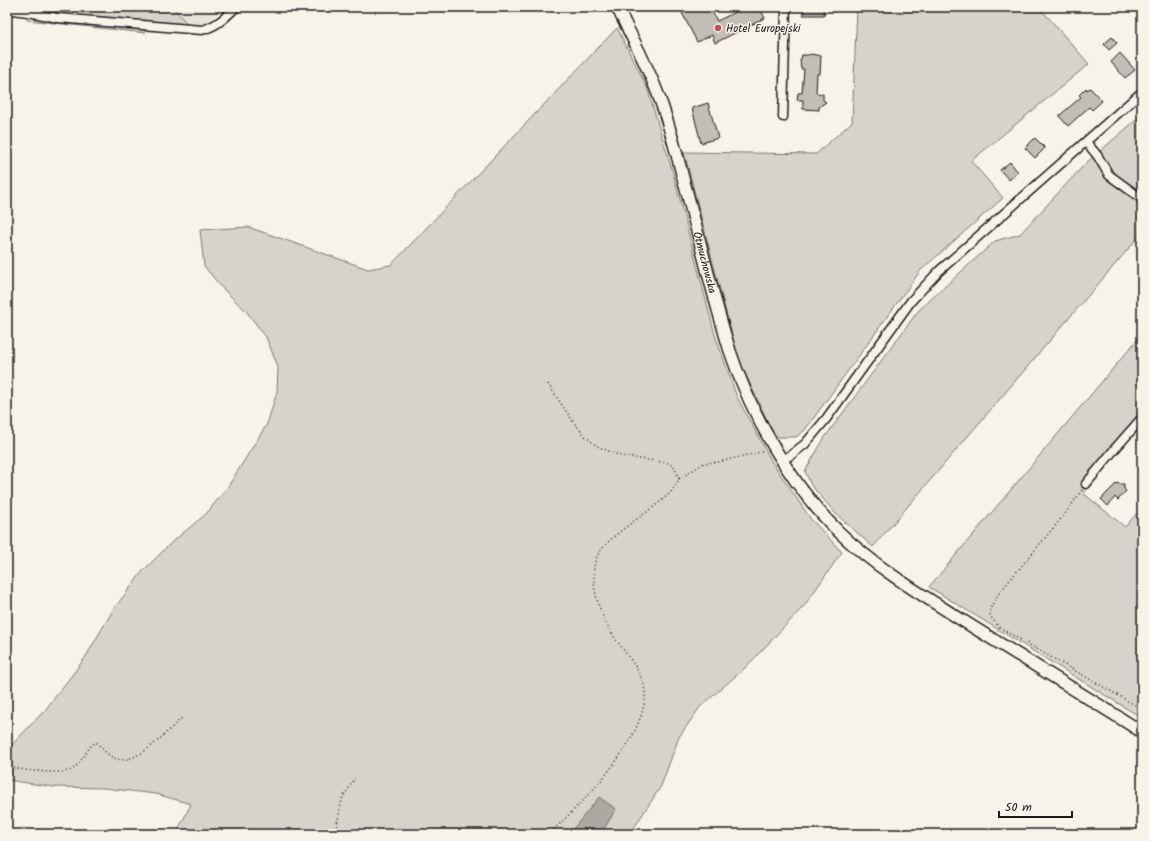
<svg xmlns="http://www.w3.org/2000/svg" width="1149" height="841" font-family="Kalam,sans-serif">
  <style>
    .built { fill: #e6e3d9 }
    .green { fill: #d7d3cb; stroke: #7a7874 }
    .water { fill: #aca9a2; stroke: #72716c }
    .building { fill: #c0beb5; stroke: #1c1c1c }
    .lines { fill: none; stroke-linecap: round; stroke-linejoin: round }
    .minor-casing { stroke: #1c1c1c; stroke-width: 11 }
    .secondary-casing { stroke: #1c1c1c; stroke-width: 14 }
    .path { stroke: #1c1c1c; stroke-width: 1.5; stroke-dasharray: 1 3; stroke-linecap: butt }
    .minor { stroke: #f7f3e8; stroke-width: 8 }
    .secondary { stroke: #f7f3e8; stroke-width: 11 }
    .poi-dot { fill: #d1495b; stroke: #f7f3e8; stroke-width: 1.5 }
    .labels { text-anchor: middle; stroke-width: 3; stroke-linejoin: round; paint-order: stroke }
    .poi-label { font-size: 11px; fill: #1c1c1c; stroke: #f7f3e8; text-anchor: start }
    .street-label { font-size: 11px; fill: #1c1c1c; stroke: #f7f3e8 }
  </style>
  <rect width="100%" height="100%" fill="#f7f3e8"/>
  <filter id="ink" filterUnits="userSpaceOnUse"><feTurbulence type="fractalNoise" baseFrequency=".025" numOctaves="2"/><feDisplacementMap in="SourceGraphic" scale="8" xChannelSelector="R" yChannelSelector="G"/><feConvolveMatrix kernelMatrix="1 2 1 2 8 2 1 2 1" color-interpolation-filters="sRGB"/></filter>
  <g filter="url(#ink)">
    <path class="built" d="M 174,7 L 224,7 L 203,26 L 189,26 Z"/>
    <path class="green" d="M 28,7 L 173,7 L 189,26 L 143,23 L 145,33 L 27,20 Z
      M 857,7 L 1039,7 L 1089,64 L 971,161 L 1003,198 L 921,270 L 805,430 L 796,437 L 778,437 L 772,431 L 738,358 L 684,152 L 816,154 L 852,122 Z
      M 617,28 L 647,87 L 673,173 L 715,335 L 737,397 L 772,462 L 810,518 L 842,552 L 804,606 L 745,668 L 700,707 L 679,737 L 661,786 L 630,834 L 176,834 L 191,804 L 156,794 L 104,788 L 54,787 L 7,780 L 7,750 L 45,710 L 85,658 L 113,610 L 142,572 L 172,542 L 206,514 L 227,488 L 267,424 L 277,392 L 278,367 L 266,337 L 246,311 L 222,288 L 204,266 L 200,230 L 248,227 L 368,269 L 391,265 Z
      M 1142,115 L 1142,233 L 873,547 L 836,514 L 811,485 L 805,471 L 825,437 L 918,311 L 995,241 L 1020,234 L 1086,163 Z
      M 1142,334 L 1142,422 L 1083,493 L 1125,527 L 1142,507 L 1142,718 L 929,587 Z"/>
    <path class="water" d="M 599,797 L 616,809 L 601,834 L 569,834 Z"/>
    <path class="building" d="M 679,7 L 710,7 L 717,21 L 746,7 L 759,7 L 765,18 L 715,43 L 712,35 L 697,42 Z
      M 804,7 L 824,7 L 824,15 L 803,15 Z
      M 1112,37 L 1117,43 L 1109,50 L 1104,44 Z
      M 1120,53 L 1135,70 L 1125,78 L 1111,62 Z
      M 811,54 L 821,56 L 820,74 L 817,74 L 816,93 L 823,94 L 823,100 L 826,102 L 819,107 L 819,110 L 803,109 L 803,100 L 797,100 L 798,93 L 802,93 L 804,69 L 801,69 L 800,60 L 801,59 L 802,55 L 809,55 Z
      M 1086,88 L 1087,90 L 1090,88 L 1102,101 L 1092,110 L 1089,107 L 1068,126 L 1059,116 L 1081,97 L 1079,95 Z
      M 708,103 L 718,138 L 701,143 L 692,108 Z
      M 1035,138 L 1045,148 L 1035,158 L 1025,148 Z
      M 1010,162 L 1018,172 L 1009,180 L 1000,170 Z
      M 1117,483 L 1119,484 L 1124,484 L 1124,489 L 1126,491 L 1118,500 L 1115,497 L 1108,506 L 1101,499 Z"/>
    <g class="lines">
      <g class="minor-casing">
        <path id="minor" d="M 7,10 C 24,10 41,15 58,18 L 202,30 C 217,26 226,17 236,7
          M 783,117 L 786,7
          M 1086,142 L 1097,155 L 1109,175 L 1142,199
          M 782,460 L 791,455 L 805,444 L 826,419 L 911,301 L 939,271 L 1142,92
          M 1086,484 L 1113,451 L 1142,418"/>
      </g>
      <g class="secondary-casing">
        <g id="secondary">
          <path id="s1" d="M 617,7 C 631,36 648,66 659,97 C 669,123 676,151 683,178 C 699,236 712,294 730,351 C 751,414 791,486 839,532 C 876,568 922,595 965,622 C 1024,659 1084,695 1142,732"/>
        </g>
      </g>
      <path class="path" d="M 548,384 L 572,420 L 586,437 L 597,446 L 621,456 L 669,463 L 675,468 L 679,479 C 676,484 673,490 669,494 C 650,513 608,534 597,557 C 593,564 594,574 594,581 C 595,599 602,617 611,632 C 623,652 647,674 645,698 C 640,746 583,802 549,834
        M 679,479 L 704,463 L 718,462 L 765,451
        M 1082,490 L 1065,514 L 999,593 L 990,609 L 990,616 L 1000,628 L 1142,709
        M 7,764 C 10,766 13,767 15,768 C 24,771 64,774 71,770 C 82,764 85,749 96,742 C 101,747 107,755 114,758 C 136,768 168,730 183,717
        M 335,834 L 342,799 L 355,778"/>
      <use href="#minor" class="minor"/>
      <use href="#secondary" class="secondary"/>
    </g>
  </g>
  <circle class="poi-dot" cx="718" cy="28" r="4"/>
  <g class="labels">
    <g class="poi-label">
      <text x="726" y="32">Hotel Europejski</text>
    </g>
    <g class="street-label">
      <text dy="4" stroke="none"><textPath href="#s1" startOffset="271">Otmuchowska</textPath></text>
    </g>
  </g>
  <rect width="1149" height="841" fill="none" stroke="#f7f3e8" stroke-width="24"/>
  <rect x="12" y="12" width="1125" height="817" fill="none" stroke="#1c1c1c" stroke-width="1.5" filter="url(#ink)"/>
  <path d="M999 811v6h73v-6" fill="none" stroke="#1c1c1c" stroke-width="2"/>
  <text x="1005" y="811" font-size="12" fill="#1c1c1c" stroke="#f7f3e8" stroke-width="3" paint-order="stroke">50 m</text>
</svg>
